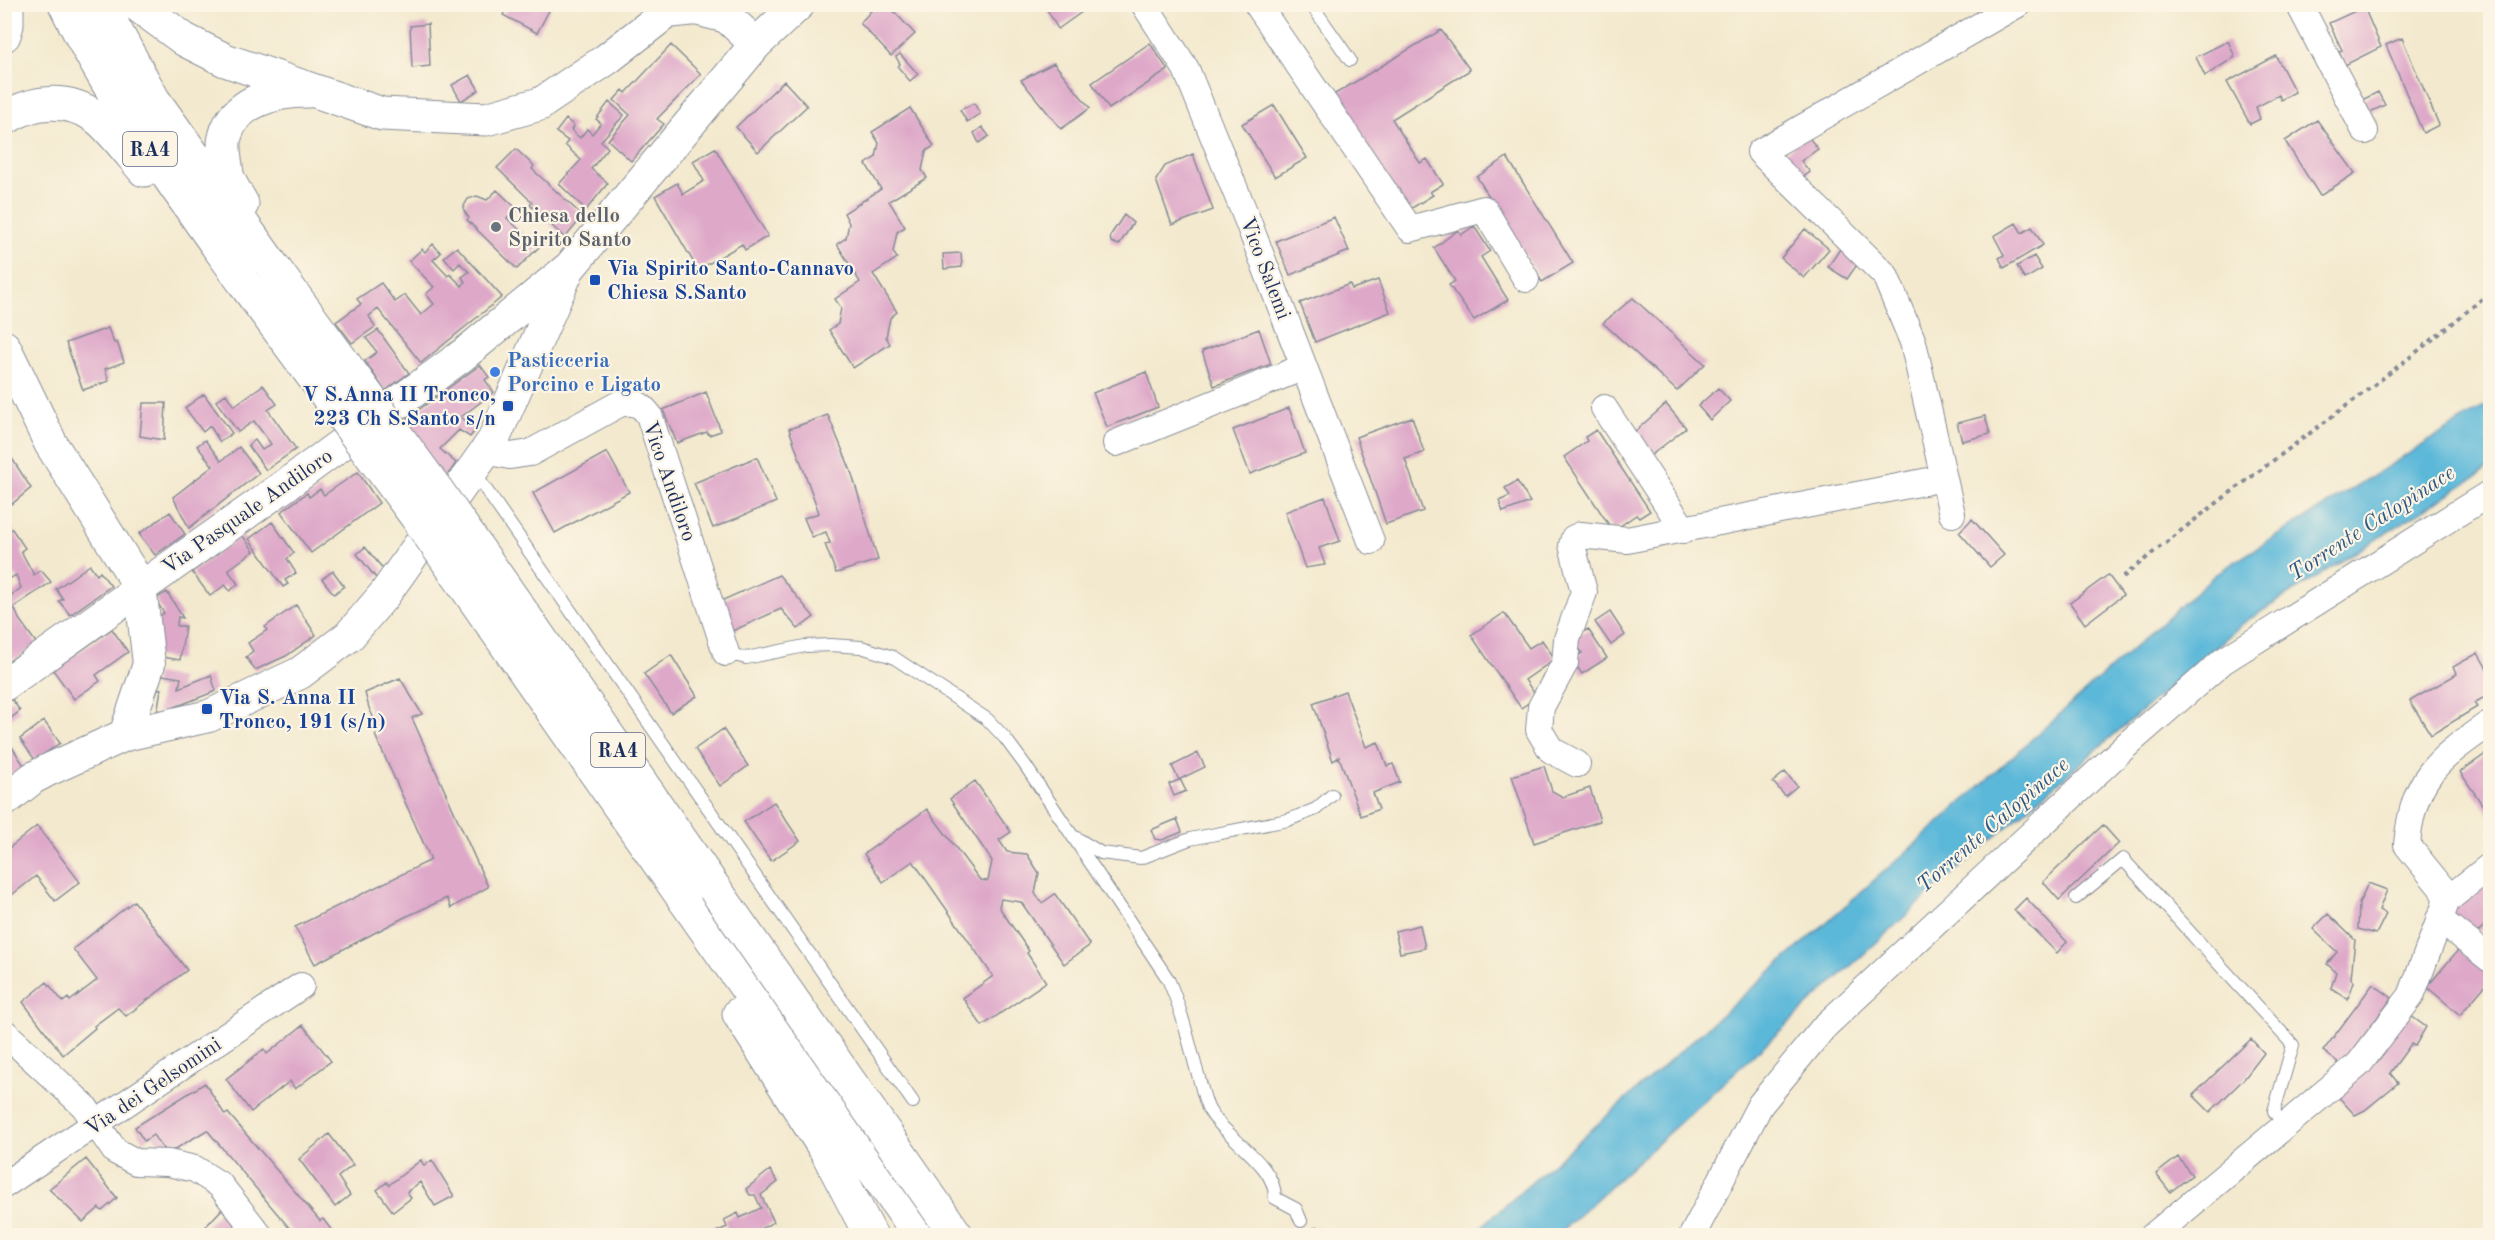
<svg xmlns="http://www.w3.org/2000/svg" width="2495" height="1240" font-family="'Old Standard TT',serif">
  <style>
    .water { fill: #5bb8d9; stroke: #3b749c; stroke-width: 1.5 }
    .building { fill: #dea8c9 }
    .lines { fill: none; stroke-linecap: round; stroke-linejoin: round }
    .service-casing { stroke: #878c96; stroke-width: 14 }
    .minor-casing { stroke: #878c96; stroke-width: 28 }
    .tertiary-casing { stroke: #878c96; stroke-width: 34 }
    .motorway-casing { stroke: #878c96; stroke-width: 35 }
    .path { stroke: #878c96; stroke-width: 4; stroke-dasharray: 4.5 4.5; stroke-linecap: butt }
    .service { stroke: #fff; stroke-width: 12 }
    .minor { stroke: #fff; stroke-width: 26 }
    .tertiary { stroke: #fff; stroke-width: 32 }
    .motorway { stroke: #fff; stroke-width: 33 }
    .motorway-bridge-casing { stroke: #878c96; stroke-width: 35; stroke-linecap: butt }
    .motorway-bridge { stroke: #fff; stroke-width: 33 }
    .worship-dot { fill: #6b7280; stroke: #fcf5e5; stroke-width: 2 }
    .transit-dot { fill: #1a4fb4; stroke: #fcf5e5; stroke-width: 2 }
    .shop-dot { fill: #3f7fe0; stroke: #fcf5e5; stroke-width: 2 }
    .labels { text-anchor: middle; stroke-width: 4.5; stroke-linejoin: round; paint-order: stroke }
    .shield { fill: #fcf5e5; stroke: #5e6a86; stroke-width: 1.5 }
    .shield-label { font-size: 20px; font-weight: bold; fill: #1b2f5e }
    .worship-label { font-size: 21px; font-weight: bold; fill: #5b616d; stroke: #fcf5e5; text-anchor: start }
    .transit-label { font-size: 21px; font-weight: bold; fill: #164399; stroke: #fcf5e5; text-anchor: start }
    .street-label { font-size: 21px; fill: #1b2f5e; stroke: #fcf5e5 }
    .shop-label { font-size: 21px; font-weight: bold; fill: #366cbe; stroke: #fcf5e5; text-anchor: start }
    .water-label { font-size: 22px; font-style: italic; fill: #2e5883; stroke: #fcf5e5 }
  </style>
  <rect width="100%" height="100%" fill="#fcf5e5"/>
  <filter id="ink" filterUnits="userSpaceOnUse"><feTurbulence type="fractalNoise" baseFrequency=".0167" numOctaves="2"/><feDisplacementMap in="SourceGraphic" scale="12" xChannelSelector="R" yChannelSelector="G"/><feConvolveMatrix kernelMatrix="1 2 1 2 8 2 1 2 1" color-interpolation-filters="sRGB"/></filter>
  <filter id="wash" filterUnits="userSpaceOnUse"><feTurbulence type="fractalNoise" baseFrequency=".008" numOctaves="4" result="noise"/><feDisplacementMap in="SourceGraphic" scale="24" xChannelSelector="R" yChannelSelector="G"/><feGaussianBlur stdDeviation="1.35" result="paint"/><feColorMatrix in="noise" values="0 0 0 0 0 0 0 0 0 0 0 0 0 0 0 0 0 1.4 0 .05"/><feComposite in="paint" operator="in"/></filter>
  <g filter="url(#wash)">
    <rect width="100%" height="100%" fill="#f3e9ce"/>
    <path class="water" d="M 2490,403 L 2490,468 L 2246,621 L 1937,887 L 1557,1235 L 1472,1235 L 1904,854 L 2217,573 Z"/>
    <g id="blocks">
      <path class="building" d="M 865,4 L 887,4 L 915,34 L 891,56 L 860,23 L 871,11 Z
        M 1044,4 L 1093,4 L 1058,29 Z
        M 508,5 L 552,5 L 537,33 L 503,15 Z
        M 2364,7 L 2381,47 L 2345,65 L 2339,51 L 2342,50 L 2329,23 Z
        M 428,24 L 430,66 L 412,68 L 410,26 Z
        M 1441,30 L 1470,70 L 1392,119 L 1420,163 L 1427,159 L 1443,184 L 1430,192 L 1433,195 L 1407,211 L 1330,97 Z
        M 2402,38 L 2439,125 L 2423,133 L 2386,45 Z
        M 2228,41 L 2235,57 L 2205,76 L 2196,57 Z
        M 1150,43 L 1168,70 L 1109,109 L 1092,83 Z
        M 671,45 L 701,74 L 657,119 L 664,124 L 631,161 L 608,140 L 630,115 L 614,100 L 623,90 L 626,93 Z
        M 900,54 L 918,74 L 910,81 L 898,67 L 900,64 L 896,57 Z
        M 2276,56 L 2295,92 L 2281,100 L 2279,95 L 2256,107 L 2260,119 L 2250,124 L 2227,82 Z
        M 1054,63 L 1090,108 L 1061,129 L 1021,80 Z
        M 470,75 L 479,90 L 461,101 L 452,85 Z
        M 784,81 L 807,106 L 758,152 L 736,127 Z
        M 2378,92 L 2385,105 L 2364,115 L 2358,102 Z
        M 609,102 L 624,115 L 601,141 L 608,148 L 591,169 L 608,183 L 586,210 L 559,184 L 581,160 L 565,145 L 568,141 L 556,132 L 566,119 L 574,126 L 571,130 L 580,138 L 587,129 L 592,134 L 601,123 L 596,119 Z
        M 974,103 L 980,114 L 967,122 L 960,110 Z
        M 1274,105 L 1307,158 L 1275,177 L 1242,124 Z
        M 910,108 L 934,146 L 926,151 L 922,170 L 927,178 L 889,201 L 905,227 L 897,232 L 893,252 L 897,258 L 873,274 L 897,312 L 890,318 L 886,337 L 890,344 L 853,368 L 829,330 L 838,324 L 841,308 L 835,299 L 860,282 L 837,244 L 846,238 L 849,223 L 844,213 L 881,189 L 866,164 L 876,157 L 879,143 L 872,132 Z
        M 2317,120 L 2355,173 L 2320,196 L 2285,141 Z
        M 982,127 L 989,136 L 979,143 L 974,133 Z
        M 1803,130 L 1818,149 L 1801,161 L 1810,172 L 1796,182 L 1778,158 L 1793,147 Z
        M 715,148 L 768,236 L 745,250 L 742,244 L 698,270 L 655,196 L 677,183 L 683,194 L 704,181 L 693,161 Z
        M 516,149 L 534,166 L 532,169 L 583,216 L 565,238 L 530,205 L 532,202 L 497,168 Z
        M 1193,154 L 1213,210 L 1172,225 L 1156,180 L 1165,166 Z
        M 1507,157 L 1573,263 L 1542,282 L 1477,177 Z
        M 497,190 L 516,208 L 507,218 L 531,241 L 537,235 L 545,241 L 517,269 L 467,220 L 469,218 L 464,211 L 464,206 L 468,199 L 477,196 L 487,200 Z
        M 1124,215 L 1133,223 L 1119,245 L 1111,242 L 1110,236 Z
        M 1334,217 L 1349,251 L 1290,275 L 1276,241 Z
        M 2016,223 L 2022,233 L 2032,227 L 2043,245 L 2004,268 L 1999,258 L 2004,255 L 1994,236 Z
        M 1474,226 L 1490,251 L 1481,257 L 1508,300 L 1474,320 L 1449,285 L 1455,281 L 1434,248 L 1458,230 L 1461,235 Z
        M 1805,229 L 1829,249 L 1804,278 L 1781,258 Z
        M 433,244 L 441,253 L 433,260 L 448,276 L 450,274 L 462,286 L 465,282 L 462,277 L 469,272 L 460,263 L 454,269 L 444,257 L 457,247 L 502,297 L 421,363 L 378,309 L 369,316 L 375,327 L 352,343 L 336,322 L 361,304 L 357,299 L 381,283 L 395,302 L 405,295 L 421,315 L 434,304 L 426,294 L 434,287 L 409,261 L 422,249 L 425,252 Z
        M 1840,249 L 1859,262 L 1847,279 L 1828,267 Z
        M 961,253 L 962,267 L 944,269 L 943,254 Z
        M 2034,256 L 2042,269 L 2025,279 L 2017,266 Z
        M 1378,280 L 1390,312 L 1315,342 L 1300,303 L 1350,284 L 1352,289 Z
        M 1633,298 L 1705,364 L 1677,391 L 1603,323 Z
        M 108,328 L 114,343 L 117,342 L 124,362 L 105,369 L 109,381 L 83,390 L 66,343 Z
        M 1259,329 L 1271,364 L 1214,386 L 1202,351 Z
        M 378,330 L 409,373 L 385,391 L 365,361 L 377,352 L 366,338 Z
        M 480,365 L 489,377 L 485,380 L 494,392 L 461,417 L 476,429 L 470,437 L 459,430 L 440,449 L 456,463 L 446,478 L 391,430 Z
        M 1146,372 L 1158,407 L 1107,427 L 1093,393 Z
        M 263,385 L 277,404 L 268,410 L 296,449 L 266,470 L 248,445 L 255,440 L 262,450 L 271,444 L 254,421 L 238,432 L 216,401 L 226,394 L 234,406 Z
        M 1718,388 L 1730,401 L 1710,420 L 1698,406 Z
        M 706,392 L 721,431 L 709,435 L 707,432 L 677,443 L 663,410 Z
        M 204,394 L 232,433 L 220,442 L 210,426 L 203,432 L 185,408 Z
        M 143,403 L 166,403 L 164,440 L 140,436 Z
        M 1666,404 L 1686,428 L 1650,456 L 1633,433 Z
        M 1289,408 L 1305,453 L 1250,474 L 1233,430 Z
        M 828,415 L 851,471 L 878,560 L 836,573 L 825,544 L 830,543 L 826,532 L 812,537 L 804,518 L 819,513 L 789,429 Z
        M 1985,416 L 1990,434 L 1962,441 L 1957,423 Z
        M 1412,417 L 1424,452 L 1405,459 L 1423,511 L 1386,524 L 1356,437 Z
        M 1596,430 L 1650,511 L 1639,518 L 1636,515 L 1613,531 L 1564,457 L 1587,441 L 1585,437 Z
        M 205,440 L 221,461 L 239,447 L 259,473 L 189,528 L 173,497 L 213,466 L 197,446 Z
        M 4,446 L 31,488 L 12,504 L 8,497 L 4,500 Z
        M 607,452 L 629,492 L 555,533 L 533,493 Z
        M 757,457 L 776,502 L 713,528 L 694,483 Z
        M 358,472 L 379,503 L 311,553 L 281,512 L 307,493 L 309,497 L 320,489 L 324,495 Z
        M 1517,481 L 1530,502 L 1503,512 L 1499,501 L 1510,496 L 1505,488 Z
        M 1325,497 L 1340,541 L 1319,548 L 1325,565 L 1305,568 L 1285,512 Z
        M 170,512 L 185,534 L 155,555 L 139,534 Z
        M 1972,519 L 2004,555 L 1990,567 L 1959,532 Z
        M 272,522 L 294,553 L 287,559 L 296,573 L 285,580 L 288,584 L 283,587 L 249,539 Z
        M 12,529 L 25,548 L 21,551 L 34,575 L 41,570 L 51,582 L 14,607 L 19,619 L 37,644 L 16,660 L 15,657 L 4,665 L 4,584 L 10,596 L 21,588 L 16,575 L 4,582 L 4,573 L 7,572 L 7,562 L 4,562 L 4,531 Z
        M 242,535 L 254,551 L 228,570 L 238,584 L 230,591 L 225,585 L 210,596 L 192,572 Z
        M 365,547 L 384,570 L 376,578 L 357,554 Z
        M 90,565 L 97,575 L 100,572 L 111,586 L 70,615 L 59,601 L 63,599 L 56,589 Z
        M 333,571 L 344,586 L 334,594 L 322,579 Z
        M 779,575 L 814,617 L 798,629 L 781,609 L 728,633 L 714,604 Z
        M 2108,575 L 2123,595 L 2085,624 L 2070,603 Z
        M 167,592 L 183,618 L 178,617 L 177,626 L 185,626 L 180,660 L 156,656 L 157,618 L 164,613 L 155,599 Z
        M 296,605 L 316,635 L 286,656 L 255,670 L 246,657 L 253,651 L 248,643 L 267,630 L 265,627 Z
        M 1610,612 L 1625,635 L 1611,645 L 1595,622 Z
        M 1504,613 L 1529,648 L 1542,640 L 1555,659 L 1525,680 L 1537,697 L 1521,708 L 1471,635 Z
        M 112,629 L 128,652 L 96,675 L 100,681 L 74,699 L 53,670 Z
        M 1588,629 L 1607,658 L 1582,674 L 1572,659 L 1582,653 L 1573,638 Z
        M 2478,653 L 2490,674 L 2490,694 L 2474,703 L 2477,707 L 2431,735 L 2410,701 L 2457,674 L 2453,667 Z
        M 671,655 L 697,696 L 671,713 L 644,674 Z
        M 156,674 L 181,678 L 179,688 L 211,675 L 216,691 L 157,714 L 161,689 L 154,688 Z
        M 400,678 L 422,714 L 412,718 L 488,887 L 451,908 L 447,898 L 405,917 L 315,964 L 295,927 L 431,860 L 375,735 L 380,732 L 369,708 L 365,693 Z
        M 1345,691 L 1366,747 L 1378,742 L 1387,766 L 1393,764 L 1400,782 L 1373,793 L 1379,809 L 1361,816 L 1339,757 L 1333,761 L 1313,703 Z
        M 12,699 L 20,711 L 6,722 L 4,705 Z
        M 44,721 L 60,743 L 35,760 L 20,739 Z
        M 723,729 L 748,766 L 720,786 L 695,749 Z
        M 12,747 L 25,767 L 4,779 L 4,752 Z
        M 2490,751 L 2490,816 L 2460,772 Z
        M 1198,753 L 1205,767 L 1180,779 L 1186,791 L 1174,796 L 1169,784 L 1179,780 L 1172,766 Z
        M 1544,766 L 1552,791 L 1563,797 L 1590,788 L 1600,821 L 1534,843 L 1512,776 Z
        M 1785,772 L 1797,786 L 1785,796 L 1773,782 Z
        M 975,781 L 1011,832 L 999,840 L 1007,852 L 1027,854 L 1039,873 L 1035,893 L 1042,903 L 1055,894 L 1090,945 L 1064,964 L 1021,902 L 1001,899 L 999,907 L 1029,951 L 1027,953 L 1046,982 L 982,1026 L 963,998 L 993,976 L 913,861 L 883,882 L 864,854 L 927,809 L 980,880 L 988,881 L 992,861 L 950,799 Z
        M 774,802 L 800,841 L 771,861 L 744,822 Z
        M 1177,819 L 1182,832 L 1162,840 L 1155,839 L 1151,830 Z
        M 2103,825 L 2119,843 L 2059,900 L 2043,882 Z
        M 37,826 L 80,882 L 55,901 L 36,876 L 4,901 L 4,852 Z
        M 2479,882 L 2490,893 L 2490,920 L 2474,936 L 2448,913 Z
        M 2368,883 L 2387,890 L 2379,910 L 2386,914 L 2376,934 L 2358,929 L 2359,904 Z
        M 2026,898 L 2067,942 L 2057,953 L 2014,910 Z
        M 134,901 L 187,970 L 126,1016 L 118,1008 L 94,1026 L 95,1028 L 63,1055 L 23,1002 L 47,982 L 63,1002 L 68,998 L 70,1001 L 97,980 L 73,949 Z
        M 2328,914 L 2355,940 L 2351,978 L 2354,982 L 2348,999 L 2331,988 L 2336,972 L 2327,964 L 2337,952 L 2313,929 Z
        M 1420,925 L 1425,948 L 1400,953 L 1395,931 Z
        M 2459,949 L 2490,974 L 2490,980 L 2460,1015 L 2427,987 Z
        M 2373,984 L 2392,998 L 2342,1065 L 2323,1051 Z
        M 2407,1013 L 2426,1027 L 2415,1046 L 2411,1044 L 2390,1073 L 2398,1083 L 2365,1110 L 2355,1115 L 2335,1093 Z
        M 303,1025 L 331,1061 L 295,1089 L 290,1081 L 251,1112 L 226,1079 L 264,1049 L 267,1054 Z
        M 2251,1039 L 2264,1053 L 2244,1079 L 2210,1112 L 2193,1095 Z
        M 205,1083 L 225,1115 L 228,1113 L 320,1221 L 323,1219 L 336,1236 L 296,1236 L 207,1130 L 167,1154 L 153,1135 L 144,1141 L 135,1127 Z
        M 329,1134 L 353,1165 L 338,1177 L 350,1195 L 335,1207 L 299,1159 Z
        M 2178,1157 L 2192,1175 L 2170,1192 L 2156,1174 Z
        M 86,1159 L 117,1198 L 102,1211 L 99,1208 L 83,1222 L 49,1189 Z
        M 421,1160 L 424,1166 L 432,1160 L 454,1196 L 435,1206 L 420,1182 L 407,1192 L 411,1198 L 393,1212 L 377,1190 L 387,1182 L 389,1185 Z
        M 770,1170 L 778,1182 L 761,1195 L 774,1222 L 746,1236 L 707,1236 L 727,1227 L 724,1220 L 738,1213 L 740,1218 L 761,1208 L 755,1195 L 750,1195 L 746,1189 Z
        M 223,1208 L 246,1236 L 197,1236 Z
        M 1317,1226 L 1324,1236 L 1303,1236 Z"/>
    </g>
  </g>
  <g filter="url(#ink)">
    <use href="#blocks" fill-opacity="0" stroke="#878c96" stroke-width="1.5"/>
    <g class="lines">
      <g class="service-casing">
        <path id="service" d="M 1311,4 L 1350,60
          M 473,471 L 913,1102
          M 726,653 L 746,658 L 805,646 L 831,645 L 861,647 L 893,657 L 987,719 L 1005,738 L 1025,765 L 1168,979 C 1181,1008 1188,1038 1196,1068 C 1200,1080 1203,1096 1208,1108 C 1224,1138 1276,1163 1275,1198 L 1296,1209 L 1301,1221
          M 1075,837 L 1101,853 L 1141,858 L 1190,839 L 1288,820 L 1316,809 L 1332,795
          M 2076,898 L 2123,859 L 2293,1045 L 2274,1111 L 2284,1126"/>
      </g>
      <g class="minor-casing">
        <path id="minor" d="M 1144,4 L 1186,69 L 1245,214 L 1371,541
          M 1257,4 L 1410,229 L 1484,209 L 1526,279
          M 2299,4 L 2365,131
          M 1604,408 L 1684,530
          M 1116,443 L 1304,367
          M 485,451 L 510,456 L 530,453 L 619,404 C 634,401 640,403 649,415 L 726,653
          M 1952,514 L 1913,342 L 1885,275 L 1760,152 L 2018,4
          M 1577,764 L 1551,750 L 1539,730 L 1541,707 L 1565,663 L 1567,639 L 1584,592 L 1572,545 L 1574,538 L 1581,535 L 1627,540 L 1944,478
          M 2447,900 L 2490,866
          M 2439,919 L 2490,959
          M 4,1032 L 84,1106 L 115,1151 L 136,1162 L 168,1163 L 195,1169 L 220,1185 L 260,1236
          M 4,1185 L 301,986
          M 1692,1236 L 1760,1105 L 1824,1027 L 2131,741 L 2223,661 L 2490,493
          M 2153,1236 L 2359,1064 L 2411,996 L 2447,900 L 2441,887 L 2407,845 C 2413,777 2437,760 2490,723"/>
      </g>
      <g class="tertiary-casing">
        <path id="tertiary" d="M 540,104 L 607,59 L 667,12 L 696,9 L 727,17 L 756,44
          M 4,685 L 287,484 L 463,355 L 570,267 L 756,44 L 799,4
          M 125,735 L 149,664 L 140,586
          M 4,801 L 33,778 L 48,770 L 125,735 L 209,716 L 300,673 L 349,636 L 384,595 L 493,441 L 568,270"/>
      </g>
      <g class="motorway-casing">
        <path id="motorway" d="M 65,4 C 114,105 182,196 247,287
          M 101,4 L 153,99 L 274,268
          M 136,4 L 185,40 L 225,60 L 382,114 L 486,119 L 540,104
          M 4,35 L 7,25 L 7,4
          M 4,119 C 33,100 67,97 96,117 C 110,127 132,156 144,170
          M 242,204 C 237,194 229,184 227,174 C 226,164 222,147 225,137 C 234,101 275,91 308,91
          M 4,347 L 51,444 L 140,586
          M 684,899 L 920,1236
          M 739,1014 L 827,1152 L 871,1236"/>
      </g>
      <path class="path" d="M 2123,577 C 2243,478 2373,392 2490,292"/>
      <use href="#service" class="service"/>
      <use href="#minor" class="minor"/>
      <use href="#tertiary" class="tertiary"/>
      <use href="#motorway" class="motorway"/>
      <g class="motorway-bridge-casing">
        <path id="motorway-bridge" d="M 274,268 L 436,489 L 957,1236
          M 247,287 L 416,516 L 684,899"/>
      </g>
      <use href="#motorway-bridge" class="motorway-bridge"/>
    </g>
  </g>
  <circle class="worship-dot" cx="496" cy="227" r="6"/>
  <g class="transit-dot">
    <rect x="589" y="274" width="12" height="12" rx="3"/>
    <rect x="502" y="400" width="12" height="12" rx="3"/>
    <rect x="201" y="703" width="12" height="12" rx="3"/>
  </g>
  <circle class="shop-dot" cx="495" cy="372" r="6"/>
  <g class="labels">
    <g class="shield">
      <rect x="123" y="132" width="54" height="34" rx="4.5"/>
      <rect x="591" y="733" width="54" height="34" rx="4.5"/>
    </g>
    <g class="shield-label">
      <text x="150" y="156">RA4</text>
      <text x="618" y="757">RA4</text>
    </g>
    <g class="worship-label">
      <text x="508" y="222">Chiesa dello<tspan x="508" dy="24">Spirito Santo</tspan></text>
    </g>
    <g class="transit-label">
      <text x="607" y="275">Via Spirito Santo-Cannavo<tspan x="607" dy="24">Chiesa S.Santo</tspan></text>
      <text x="496" y="401" text-anchor="end">V S.Anna II Tronco,<tspan x="496" dy="24">223 Ch S.Santo s/n</tspan></text>
      <text x="219" y="704">Via S. Anna II<tspan x="219" dy="24">Tronco, 191 (s/n)</tspan></text>
    </g>
    <g class="street-label">
      <text transform="translate(1266 268) rotate(69)" y="7">Vico Salemi</text>
      <text transform="translate(670 481) rotate(71)" y="7">Vico Andiloro</text>
      <text transform="translate(247 511) rotate(-35)" y="7">Via Pasquale Andiloro</text>
      <text transform="translate(153 1086) rotate(-34)" y="7">Via dei Gelsomini</text>
    </g>
    <g class="shop-label">
      <text x="507" y="367">Pasticceria<tspan x="507" dy="24">Porcino e Ligato</tspan></text>
    </g>
    <g class="water-label">
      <text transform="translate(2371 522) rotate(-33)" y="8">Torrente Calopinace</text>
      <text transform="translate(1992 824) rotate(-41)" y="8">Torrente Calopinace</text>
    </g>
  </g>
  <rect width="2495" height="1240" fill="none" stroke="#fcf5e5" stroke-width="24"/>
</svg>
